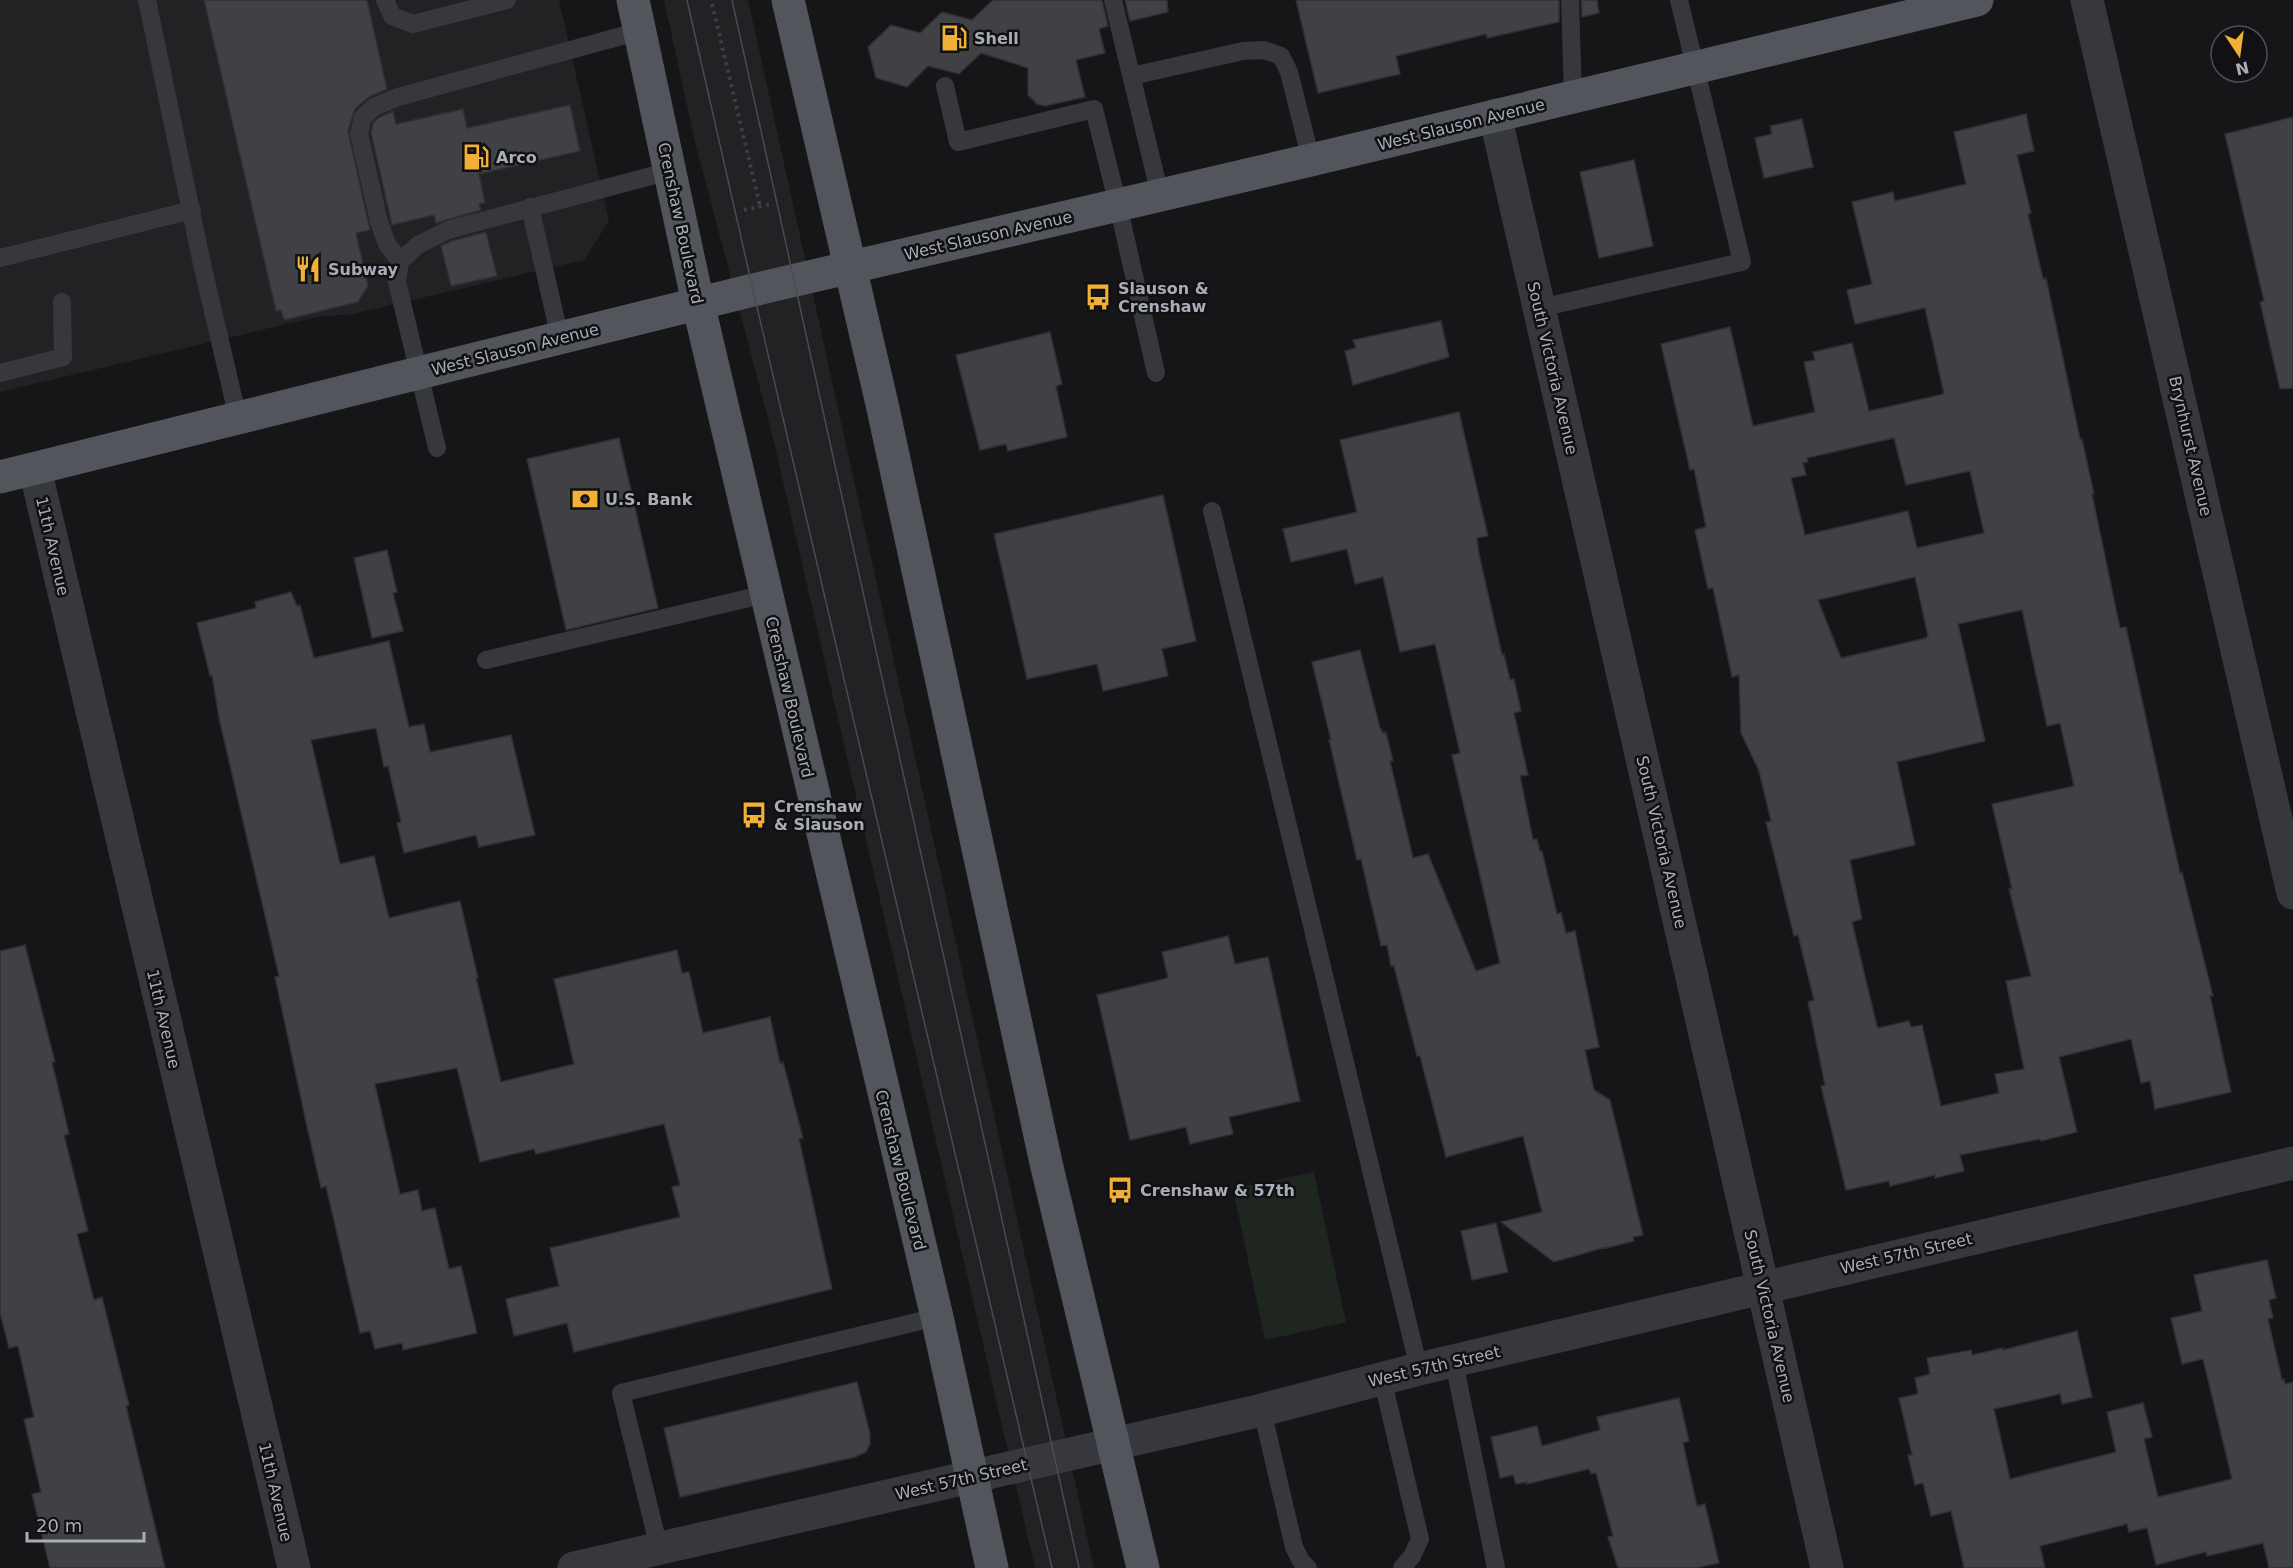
<svg xmlns="http://www.w3.org/2000/svg" width="2293" height="1568" font-family="'DejaVu Sans',sans-serif">
  <style>
    .built { fill: #222225 }
    .green { fill: #1e261f }
    .building { fill: #404145; stroke: #303034; stroke-width: 1.5; fill-rule: evenodd }
    .lines { fill: none; stroke-linecap: round; stroke-linejoin: round }
    .path { stroke: #3d3f44; stroke-width: 4; stroke-dasharray: 3 4.5; stroke-linecap: butt }
    .lane { stroke: #37383d; stroke-width: 18 }
    .street { stroke: #37383d; stroke-width: 33 }
    .primary { stroke: #53555c; stroke-width: 33 }
    .tram { stroke: #4a4c52; stroke-width: 1.5 }
    .labels { text-anchor: middle; stroke-width: 5; stroke-linejoin: round; paint-order: stroke }
    .poi-label { font-size: 16px; font-weight: bold; fill: #a8adb8; stroke: #111113; text-anchor: start }
    .street-label { font-size: 16px; fill: #a8adb8; stroke: #111113 }
  </style>
  <rect width="100%" height="100%" fill="#161618"/>
  <path class="built" d="M 0,0 L 559,0 L 609,221 L 584,260 L 353,314 L 316,317 L 0,392 Z
    M 664,0 L 748,0 L 1094,1568 L 1035,1568 L 772,434 L 695,142 Z"/>
  <path class="green" d="M 1314,1172 L 1346,1322 L 1265,1340 L 1233,1189 Z"/>
  <path class="building" d="M 204,0 L 367,0 L 387,89 L 369,97 L 355,109 L 348,131 L 370,230 L 356,233 L 368,286 L 358,302 L 284,320 L 281,310 L 276,311 Z
    M 993,0 L 1102,0 L 1108,26 L 1099,29 L 1105,53 L 1076,60 L 1085,97 L 1045,106 L 1037,104 L 1028,95 L 1028,68 L 981,53 L 959,74 L 928,66 L 907,87 L 876,78 L 868,47 L 891,25 L 920,33 L 942,12 L 972,20 Z
    M 1125,0 L 1167,0 L 1168,12 L 1130,21 Z
    M 1296,0 L 1559,0 L 1559,22 L 1487,38 L 1486,34 L 1396,56 L 1400,74 L 1318,93 Z
    M 1581,0 L 1597,0 L 1599,13 L 1582,17 Z
    M 570,105 L 580,151 L 479,174 L 485,203 L 479,204 L 481,210 L 436,223 L 434,215 L 392,225 L 371,133 L 373,123 L 380,117 L 393,111 L 396,124 L 463,109 L 467,128 Z
    M 2026,114 L 2034,151 L 2017,155 L 2031,213 L 2028,214 L 2043,279 L 2046,278 L 2080,439 L 2082,439 L 2094,494 L 2092,494 L 2120,628 L 2126,627 L 2180,873 L 2182,872 L 2213,996 L 2210,996 L 2231,1092 L 2155,1109 L 2150,1081 L 2141,1083 L 2131,1039 L 2059,1057 L 2077,1132 L 2041,1141 L 2040,1139 L 1960,1155 L 1964,1171 L 1935,1178 L 1935,1175 L 1890,1186 L 1889,1181 L 1846,1190 L 1821,1086 L 1825,1085 L 1808,1002 L 1814,1000 L 1798,935 L 1794,936 L 1766,822 L 1771,821 L 1759,771 L 1741,733 L 1739,675 L 1732,677 L 1713,588 L 1708,589 L 1695,530 L 1706,527 L 1694,469 L 1690,470 L 1661,344 L 1730,327 L 1753,426 L 1815,412 L 1804,362 L 1815,360 L 1813,352 L 1852,343 L 1869,411 L 1944,394 L 1925,308 L 1855,324 L 1847,290 L 1872,284 L 1852,202 L 1893,192 L 1895,201 L 1966,184 L 1954,132 ZM 1894,438 L 1906,485 L 1970,471 L 1984,533 L 1917,548 L 1908,511 L 1805,535 L 1791,478 L 1806,475 L 1803,463 L 1808,462 L 1807,458 ZM 1915,577 L 1928,636 L 1926,638 L 1841,658 L 1818,600 ZM 2022,610 L 2047,726 L 2060,723 L 2074,786 L 1992,804 L 2012,889 L 2009,889 L 2031,976 L 2006,981 L 2024,1069 L 1995,1074 L 1999,1093 L 1941,1106 L 1922,1025 L 1911,1027 L 1909,1021 L 1878,1028 L 1877,1026 L 1852,922 L 1862,919 L 1850,860 L 1915,845 L 1897,762 L 1985,741 L 1958,624 Z
    M 2293,117 L 2293,388 L 2280,389 L 2260,302 L 2264,301 L 2225,134 Z
    M 1802,119 L 1813,167 L 1764,178 L 1755,138 L 1772,134 L 1770,126 Z
    M 1634,160 L 1653,246 L 1599,258 L 1580,172 Z
    M 486,232 L 497,276 L 451,286 L 441,246 L 452,241 Z
    M 1441,321 L 1449,357 L 1353,385 L 1345,351 L 1356,348 L 1353,340 Z
    M 1050,332 L 1062,384 L 1056,386 L 1067,437 L 1008,451 L 1006,444 L 980,450 L 956,355 Z
    M 1459,412 L 1488,536 L 1477,538 L 1479,554 L 1502,655 L 1504,654 L 1510,680 L 1514,679 L 1521,711 L 1514,713 L 1528,775 L 1520,776 L 1533,840 L 1537,839 L 1540,851 L 1542,851 L 1557,914 L 1561,913 L 1566,933 L 1575,931 L 1599,1047 L 1585,1050 L 1594,1090 L 1610,1100 L 1643,1235 L 1633,1237 L 1634,1241 L 1606,1248 L 1606,1247 L 1554,1262 L 1501,1222 L 1542,1212 L 1523,1136 L 1446,1157 L 1420,1056 L 1417,1056 L 1394,966 L 1391,966 L 1387,945 L 1381,946 L 1361,859 L 1357,860 L 1329,740 L 1331,740 L 1312,662 L 1360,650 L 1380,728 L 1383,733 L 1386,732 L 1393,761 L 1390,761 L 1413,858 L 1428,854 L 1476,971 L 1500,963 L 1452,755 L 1460,753 L 1435,644 L 1400,652 L 1383,577 L 1355,584 L 1347,549 L 1291,562 L 1283,529 L 1357,512 L 1340,440 Z
    M 619,438 L 658,608 L 566,630 L 527,459 Z
    M 1163,495 L 1196,641 L 1162,649 L 1168,676 L 1103,691 L 1097,664 L 1027,679 L 994,534 Z
    M 387,550 L 397,592 L 393,593 L 403,631 L 372,638 L 354,558 Z
    M 291,592 L 297,606 L 300,605 L 314,658 L 389,641 L 409,727 L 424,724 L 430,752 L 511,735 L 535,835 L 479,847 L 476,835 L 404,853 L 397,823 L 401,822 L 388,766 L 384,767 L 376,728 L 311,740 L 340,864 L 374,856 L 389,918 L 460,901 L 478,978 L 476,978 L 501,1082 L 574,1064 L 554,979 L 677,950 L 682,973 L 689,972 L 703,1033 L 770,1017 L 780,1063 L 783,1062 L 803,1138 L 799,1139 L 832,1289 L 574,1352 L 567,1323 L 514,1336 L 506,1299 L 559,1286 L 550,1248 L 680,1217 L 672,1187 L 680,1185 L 664,1124 L 536,1154 L 534,1149 L 480,1162 L 457,1068 L 375,1084 L 400,1194 L 418,1190 L 422,1211 L 435,1208 L 449,1269 L 461,1266 L 477,1333 L 403,1350 L 402,1343 L 375,1349 L 370,1331 L 360,1333 L 326,1186 L 321,1188 L 306,1122 L 275,977 L 279,976 L 219,718 L 212,675 L 210,676 L 197,623 L 256,608 L 255,602 Z
    M 1228,936 L 1235,964 L 1268,957 L 1300,1101 L 1229,1117 L 1233,1134 L 1190,1144 L 1186,1127 L 1130,1140 L 1097,995 L 1168,978 L 1162,952 Z
    M 25,945 L 55,1062 L 52,1062 L 69,1134 L 64,1135 L 88,1231 L 77,1234 L 94,1300 L 102,1297 L 129,1405 L 126,1406 L 165,1568 L 50,1568 L 32,1494 L 41,1492 L 24,1419 L 34,1417 L 18,1346 L 9,1348 L 0,1313 L 0,951 Z
    M 1496,1223 L 1508,1272 L 1472,1280 L 1461,1231 Z
    M 2267,1260 L 2276,1298 L 2269,1300 L 2273,1318 L 2268,1319 L 2282,1380 L 2284,1379 L 2285,1384 L 2293,1382 L 2293,1568 L 2269,1568 L 2263,1543 L 2207,1556 L 2206,1552 L 2156,1565 L 2147,1528 L 2129,1532 L 2127,1524 L 2040,1546 L 2045,1568 L 1964,1568 L 1951,1511 L 1931,1516 L 1923,1483 L 1915,1485 L 1908,1455 L 1912,1455 L 1899,1398 L 1918,1394 L 1915,1378 L 1930,1374 L 1927,1358 L 1971,1350 L 1972,1355 L 2003,1348 L 2003,1350 L 2077,1331 L 2092,1397 L 2062,1404 L 2060,1394 L 1994,1409 L 2010,1479 L 2116,1452 L 2107,1412 L 2143,1403 L 2152,1437 L 2144,1439 L 2158,1497 L 2232,1479 L 2203,1359 L 2182,1364 L 2171,1318 L 2202,1311 L 2194,1275 Z
    M 857,1382 L 870,1434 L 870,1444 L 866,1452 L 855,1457 L 680,1497 L 664,1428 Z
    M 1679,1398 L 1689,1441 L 1683,1443 L 1697,1506 L 1705,1504 L 1719,1563 L 1696,1568 L 1618,1568 L 1608,1537 L 1613,1536 L 1596,1473 L 1591,1474 L 1589,1469 L 1527,1484 L 1527,1482 L 1516,1484 L 1513,1475 L 1500,1478 L 1491,1437 L 1537,1426 L 1542,1446 L 1600,1430 L 1597,1417 Z"/>
  <g class="lines">
    <path class="path" d="M 712,4 L 760,206
      M 744,210 L 771,204"/>
    <path class="lane" d="M 147,0 L 202,264 L 238,418
      M 385,0 L 392,16 L 413,24 L 507,0
      M 1113,0 L 1160,195
      M 1570,0 L 1573,97
      M 1132,76 L 1243,51 L 1264,50 L 1281,56 L 1289,72 L 1311,160
      M 945,86 L 958,142 L 1094,109 L 1118,205 L 1156,373
      M 530,207 L 560,338
      M 0,258 L 192,210
      M 400,261 L 387,244 L 379,222 L 359,133 L 363,117 L 374,107 L 398,97 L 640,31
      M 1540,308 L 1742,262 L 1679,0
      M 0,373 L 63,357 L 62,302
      M 437,448 L 397,282 L 400,261 L 418,245 L 448,230 L 670,171
      M 1212,511 L 1419,1369
      M 486,660 L 766,594
      M 1454,1362 L 1496,1568
      M 1382,1378 L 1420,1539 L 1412,1556 L 1402,1568
      M 1262,1410 L 1294,1547 L 1301,1561 L 1308,1568
      M 659,1548 L 621,1393 L 937,1317"/>
    <path class="street" d="M 2087,0 L 2293,893
      M 1495,115 L 1827,1568
      M 35,469 L 294,1568
      M 574,1568 L 1262,1410 L 1419,1369 L 2293,1163"/>
    <path class="primary" d="M 633,0 L 698,303 L 937,1317 L 992,1568
      M 788,0 L 882,404 L 1046,1163 L 1143,1568
      M 0,477 L 753,290 L 1311,160 L 1977,0"/>
    <path class="tram" d="M 687,0 L 753,290 L 1052,1568
      M 732,0 L 1079,1568"/>
  </g>
  <defs>
    <g id="fuel-bare" transform="scale(2.07)"><path d="M-5.5-6h7V0h2V4h1.3V-2.5L3-4.5l.8-.8L6-3V5H2.5V1h-1V6h-7ZM-4.2-4.7v3.2H.2V-4.7Z" fill="#f2b134" stroke="#111113" stroke-width="2.5" paint-order="stroke"/></g>
    <g id="restaurant-bare" transform="scale(2.07)"><path d="M-5-6h1v4h1v-4h1v4h1v-4h1v5L-1.5 .5V6h-2V.5L-5-1ZM5-6V6H3V1.5H1.5Q1.5-4 5-6Z" fill="#f2b134" stroke="#111113" stroke-width="2.5" paint-order="stroke"/></g>
    <g id="bus-bare" transform="scale(2.07)"><path d="M-5-6H5V4H4V6H2V4H-2V6H-4V4H-5ZM-3.5-4V0h7V-4ZM-3.5 1.2v1.5H-2V1.2ZM2 1.2v1.5H3.5V1.2Z" fill="#f2b134" stroke="#111113" stroke-width="2.5" paint-order="stroke"/></g>
    <g id="bank-bare" transform="scale(2.07)"><path d="M-6-4H6V4H-6ZM0-2.3a2.3 2.3 0 1 0 0 4.6a2.3 2.3 0 1 0 0-4.6Z" fill="#f2b134" stroke="#111113" stroke-width="2.5" paint-order="stroke"/></g>
  </defs>
  <g fill-rule="evenodd">
    <use href="#fuel-bare" x="954" y="38"/>
    <use href="#fuel-bare" x="476" y="157"/>
    <use href="#restaurant-bare" x="308" y="269"/>
    <use href="#bus-bare" x="1098" y="297"/>
    <use href="#bank-bare" x="585" y="499"/>
    <use href="#bus-bare" x="754" y="815"/>
    <use href="#bus-bare" x="1120" y="1190"/>
  </g>
  <g class="labels">
    <g class="poi-label">
      <text x="974" y="44">Shell</text>
      <text x="496" y="163">Arco</text>
      <text x="328" y="275">Subway</text>
      <text x="1118" y="294">Slauson &amp;<tspan x="1118" dy="18">Crenshaw</tspan></text>
      <text x="605" y="505">U.S. Bank</text>
      <text x="774" y="812">Crenshaw<tspan x="774" dy="18">&amp; Slauson</tspan></text>
      <text x="1140" y="1196">Crenshaw &amp; 57th</text>
    </g>
    <g class="street-label">
      <text transform="translate(1461 124) rotate(-14)" y="6">West Slauson Avenue</text>
      <text transform="translate(681 223) rotate(78)" y="6">Crenshaw Boulevard</text>
      <text transform="translate(988 235) rotate(-13)" y="6">West Slauson Avenue</text>
      <text transform="translate(515 349) rotate(-14)" y="6">West Slauson Avenue</text>
      <text transform="translate(1553 368) rotate(77)" y="6">South Victoria Avenue</text>
      <text transform="translate(2191 446) rotate(77)" y="6">Brynhurst Avenue</text>
      <text transform="translate(53 546) rotate(77)" y="6">11th Avenue</text>
      <text transform="translate(790 697) rotate(77)" y="6">Crenshaw Boulevard</text>
      <text transform="translate(1662 842) rotate(77)" y="6">South Victoria Avenue</text>
      <text transform="translate(164 1019) rotate(77)" y="6">11th Avenue</text>
      <text transform="translate(901 1170) rotate(76)" y="6">Crenshaw Boulevard</text>
      <text transform="translate(1906 1253) rotate(-13)" y="6">West 57th Street</text>
      <text transform="translate(1770 1316) rotate(77)" y="6">South Victoria Avenue</text>
      <text transform="translate(1434 1366) rotate(-13)" y="6">West 57th Street</text>
      <text transform="translate(961 1479) rotate(-13)" y="6">West 57th Street</text>
      <text transform="translate(276 1492) rotate(77)" y="6">11th Avenue</text>
    </g>
  </g>
  <g transform="translate(2239 54) rotate(167)"><circle r="28" fill="#111113" stroke="#4d4f55" stroke-width="1.5"/>
  <path d="M0-4.5L10 22L0 15L-10 22Z" fill="#f2b134"/>
  <text y="-9" font-size="16" font-weight="bold" text-anchor="middle" fill="#a8adb8">N</text>
  </g>
  <path d="M27 1532v9h117v-9" fill="none" stroke="#a8adb8" stroke-width="3"/>
  <text x="36" y="1532" font-size="18" fill="#a8adb8" stroke="#111113" stroke-width="4.5" paint-order="stroke">20 m</text>
</svg>
